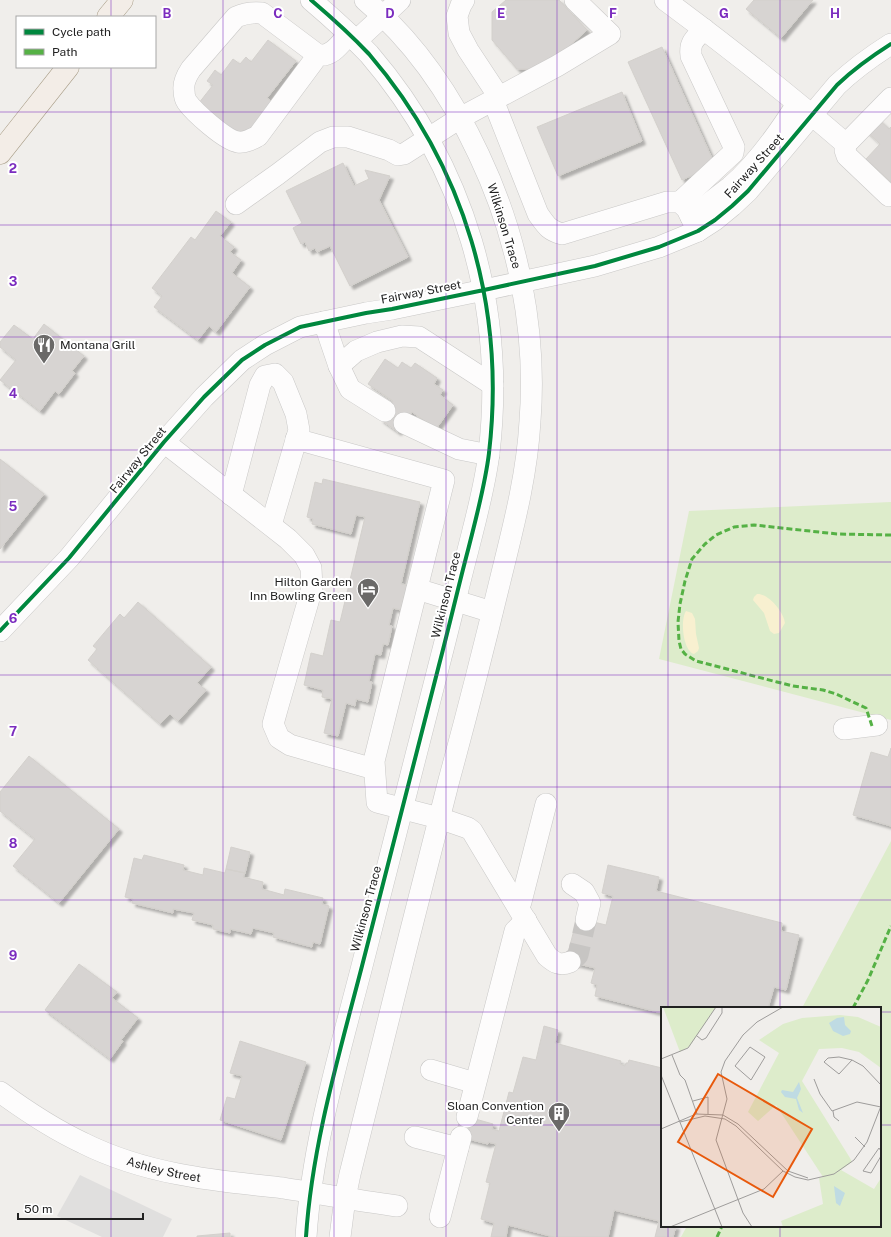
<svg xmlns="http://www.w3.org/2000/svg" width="891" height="1237" font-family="'Public Sans',sans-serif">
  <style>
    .grass { fill: #ddeccb }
    .sand { fill: #f8f0d0 }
    .parking { fill: #e0dfde }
    .building { fill: #d7d4d2; stroke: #d3d0cc; filter: url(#shadow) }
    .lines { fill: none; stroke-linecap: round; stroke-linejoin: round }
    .minor-tunnel { stroke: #c7c5c3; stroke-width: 21; stroke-dasharray: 21 10; stroke-linecap: butt }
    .minor-casing { stroke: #c9c8c7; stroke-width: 22 }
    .major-casing { stroke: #a79c86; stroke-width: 23 }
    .minor { stroke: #fdfcfc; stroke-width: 21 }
    .major { stroke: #f3ede7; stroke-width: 22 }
    .quiet { stroke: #55b145; stroke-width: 3; stroke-dasharray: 6 3; stroke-linecap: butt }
    .cycleway-casing { stroke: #fff; stroke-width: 6 }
    .cycleway { stroke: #00873e; stroke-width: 4 }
    .grid { fill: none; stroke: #7b2cbf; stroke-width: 1; stroke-opacity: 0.55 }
    .labels { text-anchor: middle; stroke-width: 4; stroke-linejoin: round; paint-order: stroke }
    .street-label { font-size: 12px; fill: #222; stroke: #fff }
    .poi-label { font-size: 12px; fill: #222; stroke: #fff; text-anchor: end }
    .inset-road { fill: none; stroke: #9e9c9b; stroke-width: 1 }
    .view { fill: #e8590c; fill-opacity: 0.15; stroke: #e8590c; stroke-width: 2 }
    .inset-edge { fill: none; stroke: #222; stroke-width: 2 }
    .grid-label { font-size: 13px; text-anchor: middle; font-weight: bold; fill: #7b2cbf; stroke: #fff; stroke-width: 4; stroke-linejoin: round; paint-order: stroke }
  </style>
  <defs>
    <filter id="shadow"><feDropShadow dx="3.5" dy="3.5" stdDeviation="1" flood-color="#0004"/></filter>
  </defs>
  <rect width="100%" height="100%" fill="#f0eeeb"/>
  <path class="grass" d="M 891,502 L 891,720 L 659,659 L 689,511 Z
    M 891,841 L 891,1237 L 681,1237 L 687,1226 L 880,1226 L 880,1008 L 802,1008 Z"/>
  <path class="sand" d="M 757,594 C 768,593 784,612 785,623 L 779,633 L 774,634 L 770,631 L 764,613 L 753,600 L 754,597 Z
    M 686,611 L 692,613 L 695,619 L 696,634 L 699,648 L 698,651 L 694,654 C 683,651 680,620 686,611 Z"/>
  <path class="parking" d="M 80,1175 L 172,1219 L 163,1237 L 102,1237 L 57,1216 Z"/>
  <path class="building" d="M 506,0 L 559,0 L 587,30 L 544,69 L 517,69 L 492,40 L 492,12 Z
    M 754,0 L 813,0 L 781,38 L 746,9 Z
    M 268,40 L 296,61 L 267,98 L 274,103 L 245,138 L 195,108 L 213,85 L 207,81 L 215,70 L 221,75 L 233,59 L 240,64 L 246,57 L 251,62 Z
    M 662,47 L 715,165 L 682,180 L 628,62 Z
    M 622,92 L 642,141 L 558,176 L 537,127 Z
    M 876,117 L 889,129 L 891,127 L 891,182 L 866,159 L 880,144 L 865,130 Z
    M 343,163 L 354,186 L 369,179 L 365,170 L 390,176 L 379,200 L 408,257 L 350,286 L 330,246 L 317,252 L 315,248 L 309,251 L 305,242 L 301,244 L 293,228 L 302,223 L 286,191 Z
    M 216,211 L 231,222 L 220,236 L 234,247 L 230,252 L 241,260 L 232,273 L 250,287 L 216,332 L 209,326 L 198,340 L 154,307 L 162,296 L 152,288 L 191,237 L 195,240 Z
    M 44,324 L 84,356 L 72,371 L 75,373 L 59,394 L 55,391 L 40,411 L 0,380 L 16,360 L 0,347 L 0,342 L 14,325 L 33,339 Z
    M 385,359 L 398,368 L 402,362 L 411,368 L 415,363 L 437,378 L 434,384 L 443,390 L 440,395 L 453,405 L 436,429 L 412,412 L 398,432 L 380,419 L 393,401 L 368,384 Z
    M 0,459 L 44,494 L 0,549 Z
    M 323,479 L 420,502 L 401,584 L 407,585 L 401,610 L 393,608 L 389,625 L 392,626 L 388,645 L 383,644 L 381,655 L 375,654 L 369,681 L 372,682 L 368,702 L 356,699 L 355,706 L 346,703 L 338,736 L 324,733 L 332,699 L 322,697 L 323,690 L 304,685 L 311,653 L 323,656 L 331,620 L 340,622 L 365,517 L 356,515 L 351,534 L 312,524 L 313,519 L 307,517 L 315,482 L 322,484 Z
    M 138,602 L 211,667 L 197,683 L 206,690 L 178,721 L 170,714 L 160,724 L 88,660 L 97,649 L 93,646 L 120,614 L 124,618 Z
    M 891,748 L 891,826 L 853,815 L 871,752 L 888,757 Z
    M 29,756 L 119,829 L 59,903 L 13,866 L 35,839 L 0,811 L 0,792 Z
    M 231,847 L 250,852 L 245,873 L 226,869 Z
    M 144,855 L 184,865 L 183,870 L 203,875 L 204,868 L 225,873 L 226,869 L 245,873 L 243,877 L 263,882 L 262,889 L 284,895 L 285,889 L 323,898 L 322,904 L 329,906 L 320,944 L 313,942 L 312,947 L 273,937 L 274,933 L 253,928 L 251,934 L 230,929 L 230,933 L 213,929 L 213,925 L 192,920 L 194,913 L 173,909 L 173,913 L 132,903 L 133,899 L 125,897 L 134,858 L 142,860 Z
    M 608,865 L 659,877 L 656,891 L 782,923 L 781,931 L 799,935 L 786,990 L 774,987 L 768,1008 L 662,1008 L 662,1013 L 595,996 L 597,985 L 591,983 L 595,968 L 566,961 L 577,918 L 606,925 L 613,896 L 602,893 Z
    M 79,964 L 117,992 L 112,998 L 138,1018 L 121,1040 L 123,1041 L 110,1059 L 45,1010 Z
    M 544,1026 L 558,1030 L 555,1043 L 621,1061 L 620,1064 L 625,1066 L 626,1063 L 628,1063 L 629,1060 L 662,1068 L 662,1226 L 676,1226 L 673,1237 L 655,1237 L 659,1221 L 614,1210 L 608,1237 L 554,1237 L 508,1225 L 506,1237 L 491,1237 L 494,1223 L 481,1219 L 490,1183 L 486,1182 L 496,1144 L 488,1142 L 488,1144 L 456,1136 L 461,1115 L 493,1124 L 492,1129 L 499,1131 L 509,1092 L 513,1093 L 523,1057 L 536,1060 Z
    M 240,1041 L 306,1062 L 281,1140 L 220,1120 L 227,1097 L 235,1099 L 242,1076 L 230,1073 Z
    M 230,1233 L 230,1237 L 197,1237 L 197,1236 Z"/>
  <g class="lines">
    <path class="minor-tunnel" d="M 570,962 L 574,959 L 578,955 L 586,920"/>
    <g class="minor-casing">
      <g id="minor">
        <path d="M 464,0 L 461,5 L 457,16 L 459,33 L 468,50 L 499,97"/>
        <path d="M 665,0 C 727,46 788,94 846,144 L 891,98"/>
        <path d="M 356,41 L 400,0"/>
        <path d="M 318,55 L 258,136 C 252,139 245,143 238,142 C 225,140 194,112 187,102 C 185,99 184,93 184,90 C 183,83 187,75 191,69 L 236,17 C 245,13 252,12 262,13 L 318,55 C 332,57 340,44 349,34"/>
        <path d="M 493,100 L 538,214 C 546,225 548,230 562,234 L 667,202 L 680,202 L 687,209 L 698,231"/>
        <path d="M 846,144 L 845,150 L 847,156 L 889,196"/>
        <path d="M 680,202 L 733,153 L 734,147 L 691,56 C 689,42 695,39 704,29"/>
        <path d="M 236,204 L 278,174 L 320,142 L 333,137 L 348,137 L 389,150 L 398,155 L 404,154 L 460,118 L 557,66 L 610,34 L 575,0"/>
        <path d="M 691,217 C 704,207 717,197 730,187 C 757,164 778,134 797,104"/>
        <path d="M 324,322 L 339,366 L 350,389 L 385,411"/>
        <path d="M 339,366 L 356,351 L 377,342 L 402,336 L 419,337 L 493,385"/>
        <path d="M 404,423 L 459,449 L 489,455"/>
        <path d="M 296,439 L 444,480 L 374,761 L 377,802 L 439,818 L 468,828 L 472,831 L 547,956 C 555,963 560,966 570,962"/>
        <path d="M 164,442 L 288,539 L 304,555 L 311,568 L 312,588 L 278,706 L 273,724 L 279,738 L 290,745 L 374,769"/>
        <path d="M 231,495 L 260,385 L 265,376 L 275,374 L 283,382 L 296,414 L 299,430 L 271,525"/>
        <path d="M 417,589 L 492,612"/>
        <path d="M 0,631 L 69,558 L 164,442 L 204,397 L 242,360 L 265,345 L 300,327 L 366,313 L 392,309 L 484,290 L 595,266 L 659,247 L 698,231 L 715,220 L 732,206 L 748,191 L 837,85 C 854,69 872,56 891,44"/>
        <path d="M 844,729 L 877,725"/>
        <path d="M 572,884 L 584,892 L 590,903 L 586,920"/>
        <path d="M 518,906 L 521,902 L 546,804"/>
        <path d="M 431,1070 L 475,1083"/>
        <path id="s1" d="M 0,1092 C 26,1111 53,1129 83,1143 C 111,1157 147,1168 178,1174 C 213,1181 248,1184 283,1188 C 321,1194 359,1201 397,1206"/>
        <path d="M 467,1117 L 515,931 L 526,920"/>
        <path d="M 415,1137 L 458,1148"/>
        <path d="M 440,1217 L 461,1137"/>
        <path d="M 306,1237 C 312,1145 339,1055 362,966 C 388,866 413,765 439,665 C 449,627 458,588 468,550 C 476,518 485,486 489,453 C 506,307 465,166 369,54 C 351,35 331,17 311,0"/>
        <path d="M 340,1237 L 345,1198 L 350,1174 C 383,1043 415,911 449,780 C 467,714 484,647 500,581 C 513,528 527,476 530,421 C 537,331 518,237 479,155 C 452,97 414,41 365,0"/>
      </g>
    </g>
    <g class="major-casing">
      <path id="major" d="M 108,17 L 122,0
        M 0,153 L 68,67"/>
    </g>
    <use href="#minor" class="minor"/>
    <use href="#major" class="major"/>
    <path class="quiet" d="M 872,726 L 866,708 L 836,694 L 823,690 L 793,686 L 777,682 L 696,661 L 685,654 L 681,649 L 679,641 L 678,622 L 680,604 L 685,581 L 692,559 L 705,544 L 716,535 L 734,527 L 754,525 L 837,534 L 891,535
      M 853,1008 L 868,980 L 891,926
      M 717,1237 L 722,1226"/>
    <g class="cycleway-casing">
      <path id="cycleway" d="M 0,631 L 69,558 L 164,442 L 204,397 L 242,360 L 265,345 L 300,327 L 366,313 L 392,309 L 484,290 L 595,266 L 659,247 L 698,231 L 715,220 L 732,206 L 748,191 L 837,85 C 854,69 872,56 891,44
        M 306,1237 C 312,1145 339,1055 362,966 C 388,866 413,765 439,665 C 449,627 458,588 468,550 C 476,518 485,486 489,453 C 506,307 465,166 369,54 C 351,35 331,17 311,0"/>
    </g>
    <use href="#cycleway" class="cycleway"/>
  </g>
  <path class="grid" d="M 111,0 L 111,17M 223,0 L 223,1237M 334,0 L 334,1237M 446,0 L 446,1237M 557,0 L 557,1237M 668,0 L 668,1008M 780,0 L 780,1008M 111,67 L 111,1237M 0,112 L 891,112M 0,225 L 891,225M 0,337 L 891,337M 0,450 L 891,450M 0,562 L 891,562M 0,675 L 891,675M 0,787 L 891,787M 0,900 L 891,900M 0,1012 L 662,1012M 880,1012 L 891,1012M 0,1125 L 662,1125M 880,1125 L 891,1125M 668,1226 L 668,1237M 780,1226 L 780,1237"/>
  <defs>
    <g id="restaurant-pin" transform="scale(1.15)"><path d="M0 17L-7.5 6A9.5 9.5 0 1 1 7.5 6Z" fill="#6a6968" stroke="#fff"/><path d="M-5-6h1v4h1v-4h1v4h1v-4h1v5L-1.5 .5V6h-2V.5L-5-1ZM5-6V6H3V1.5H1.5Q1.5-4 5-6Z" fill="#fff"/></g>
    <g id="hotel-pin" transform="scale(1.15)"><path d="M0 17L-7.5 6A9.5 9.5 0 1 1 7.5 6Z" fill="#6a6968" stroke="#fff"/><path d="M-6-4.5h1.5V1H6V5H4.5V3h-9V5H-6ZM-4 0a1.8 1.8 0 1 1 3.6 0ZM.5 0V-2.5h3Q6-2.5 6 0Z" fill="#fff"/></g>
    <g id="building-pin" transform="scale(1.15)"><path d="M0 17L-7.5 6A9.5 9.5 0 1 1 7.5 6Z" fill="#6a6968" stroke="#fff"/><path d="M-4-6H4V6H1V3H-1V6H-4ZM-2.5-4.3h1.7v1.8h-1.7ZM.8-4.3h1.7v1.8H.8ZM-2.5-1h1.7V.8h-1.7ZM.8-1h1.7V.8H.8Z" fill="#fff"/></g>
  </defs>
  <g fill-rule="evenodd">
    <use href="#restaurant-pin" x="44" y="345"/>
    <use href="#hotel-pin" x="368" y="589"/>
    <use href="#building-pin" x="559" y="1113"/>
  </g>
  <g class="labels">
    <g class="street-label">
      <text transform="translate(754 166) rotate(-48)" y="4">Fairway Street</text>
      <text transform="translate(504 226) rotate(73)" y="4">Wilkinson Trace</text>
      <text transform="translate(421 292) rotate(-11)" y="4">Fairway Street</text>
      <text transform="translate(138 460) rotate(-51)" y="4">Fairway Street</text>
      <text transform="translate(446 595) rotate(-76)" y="4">Wilkinson Trace</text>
      <text transform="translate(366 909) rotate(-75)" y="4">Wilkinson Trace</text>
      <text dy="4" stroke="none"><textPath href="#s1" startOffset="183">Ashley Street</textPath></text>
    </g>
    <g class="poi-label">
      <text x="60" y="349" text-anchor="start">Montana Grill</text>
      <text x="352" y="586">Hilton Garden<tspan x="352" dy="14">Inn Bowling Green</tspan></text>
      <text x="544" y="1110">Sloan Convention<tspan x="544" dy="14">Center</tspan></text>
    </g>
  </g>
  <g transform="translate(661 1007)">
    <rect width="220" height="220" fill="#f0eeeb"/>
    <path d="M 2,0 L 55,0 L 29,39 L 19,45 ZM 179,8 L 197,10 L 220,20 L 220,61 L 198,45 L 181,41 L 158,42 L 141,74 L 189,151 L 191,155 L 180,163 L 213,182 L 220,171 L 220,220 L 122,220 L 120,214 L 162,197 L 158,171 L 162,170 L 115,98 L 97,114 L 87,105 L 118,46 L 98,33 L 122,17 L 141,11 Z" fill="#ddeccb"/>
    <path d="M 183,10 L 184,18 L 190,24 L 189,27 L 182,29 L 172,24 L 168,16 L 176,11 ZM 138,75 L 140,82 L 136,91 L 142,106 L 138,103 L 135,92 L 124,90 L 120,85 L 121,83 L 132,85 ZM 173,179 L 184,186 L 179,199 L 175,196 Z" fill="#bfdbe3"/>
    <path class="inset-road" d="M 36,29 L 41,33 L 45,31 L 61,6 L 61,0M 89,40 L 104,50 L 90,73 L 74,59 ZM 11,48 L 19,68 L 24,73 L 36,107M 178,50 L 191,53 L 178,67 L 163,55 L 167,51 ZM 0,52 L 27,41 L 55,0M 191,53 L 202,59 L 220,78M 0,68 L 61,220M 153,72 L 159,87 L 171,104 L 196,95 L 220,100M 32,94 L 47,90 L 47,107M 172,104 L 173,110 L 178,114M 19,115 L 44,109 L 64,112 L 75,119 L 122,164 L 134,170 L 147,173 L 173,167 L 193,153 L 206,135 L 220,99M 0,122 L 35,107 L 62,108 L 77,117 L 127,164 L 147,171M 194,130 L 204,140M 220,144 L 218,141 L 202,164 L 210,166 L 220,149M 9,220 L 103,182 L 122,164M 91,220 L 82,206 L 55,133 L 66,92 L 60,65 L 64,54 L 82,28 L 96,15 L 122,0"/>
    <path class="view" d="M 57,67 L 151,122 L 112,190 L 17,135 Z"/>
    <rect width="220" height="220" class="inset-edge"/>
  </g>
  <g class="grid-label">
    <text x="167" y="18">B</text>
    <text x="278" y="18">C</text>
    <text x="390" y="18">D</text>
    <text x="501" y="18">E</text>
    <text x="613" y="18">F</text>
    <text x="724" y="18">G</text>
    <text x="835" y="18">H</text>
    <text x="13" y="173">2</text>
    <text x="13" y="286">3</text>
    <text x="13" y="398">4</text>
    <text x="13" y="511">5</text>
    <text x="13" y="623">6</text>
    <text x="13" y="736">7</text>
    <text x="13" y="848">8</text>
    <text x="13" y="960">9</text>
  </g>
  <rect x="16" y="16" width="140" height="52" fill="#ffffff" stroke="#a7a7a7"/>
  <rect x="24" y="29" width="20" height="6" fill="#00873e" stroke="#a7a7a7"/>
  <text x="52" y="36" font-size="12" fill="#222222">Cycle path</text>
  <rect x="24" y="49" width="20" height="6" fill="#55b145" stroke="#a7a7a7"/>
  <text x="52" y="56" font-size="12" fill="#222222">Path</text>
  <path d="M18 1213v6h125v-6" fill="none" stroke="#222222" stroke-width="2"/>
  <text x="24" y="1213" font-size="12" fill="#222222" stroke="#ffffff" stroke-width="3" paint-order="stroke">50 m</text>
</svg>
